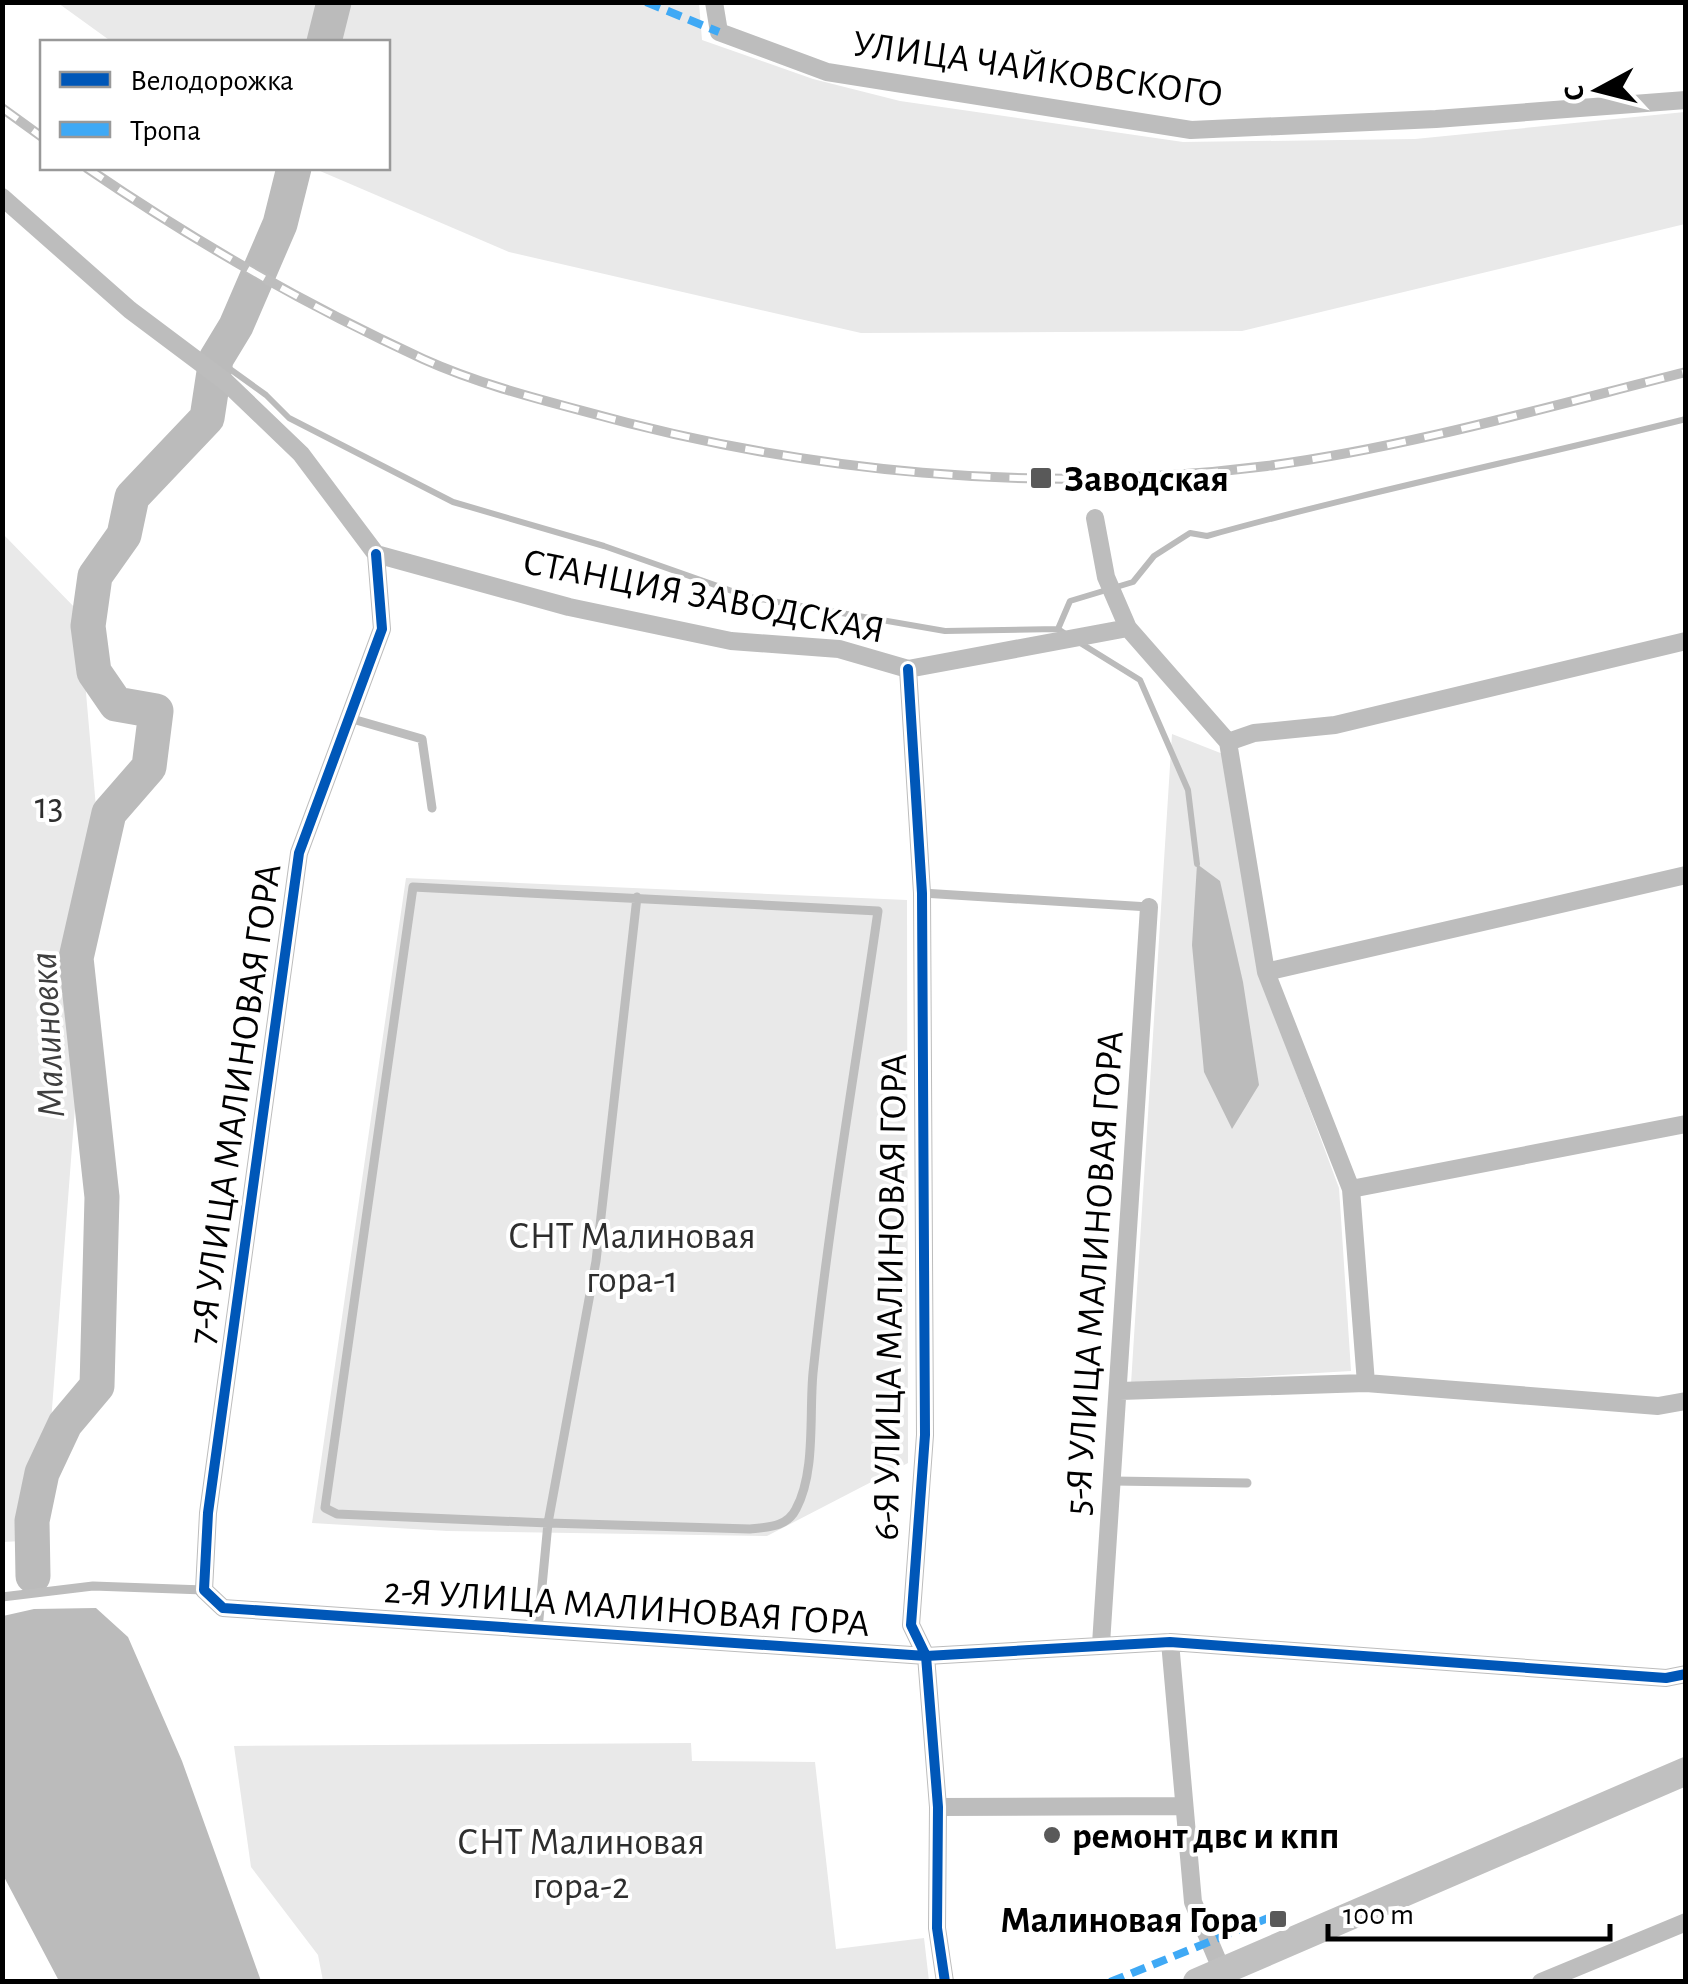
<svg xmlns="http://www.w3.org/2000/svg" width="1688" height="1984" font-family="'Alegreya Sans',sans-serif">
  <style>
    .green { fill: #e9e9e9 }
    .water { fill: #bbb }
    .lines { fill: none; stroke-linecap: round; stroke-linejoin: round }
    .stream { stroke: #bbb; stroke-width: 6 }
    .river { stroke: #bbb; stroke-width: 35 }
    .service { stroke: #bdbdbd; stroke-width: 9 }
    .minor { stroke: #bdbdbd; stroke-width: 18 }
    .secondary { stroke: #c0c0c0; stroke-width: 28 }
    .rail-casing { stroke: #bdbdbd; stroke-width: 10 }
    .rail { stroke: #fff; stroke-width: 6; stroke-dasharray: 19; stroke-linecap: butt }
    .quiet { stroke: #3fa9f5; stroke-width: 8; stroke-dasharray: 15 8; stroke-linecap: butt }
    .cycleway-casing { stroke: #fff; stroke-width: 16 }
    .cycleway { stroke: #0057b8; stroke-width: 10 }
    .poi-dot { fill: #595959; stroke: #fff; stroke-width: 4 }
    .labels { text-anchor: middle; stroke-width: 8; stroke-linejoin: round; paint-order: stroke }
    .street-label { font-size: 38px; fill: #000; stroke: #fff }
    .poi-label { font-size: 38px; font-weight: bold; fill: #000; stroke: #fff; text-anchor: start }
    .park-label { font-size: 38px; fill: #2e2e2e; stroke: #fff }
    .water-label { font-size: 40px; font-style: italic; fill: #3f3f3f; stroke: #fff }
  </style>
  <rect width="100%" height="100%" fill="#fff"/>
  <path class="green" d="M 58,3 L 699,3 L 702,40 L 813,79 L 900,101 L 1183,142 L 1415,139 L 1685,112 L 1685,224 L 1242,331 L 861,333 L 509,252 L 313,168 L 388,168 L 388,42 L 112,42 Z
    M 3,534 L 79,612 L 97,819 L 42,1540 L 3,1542 Z
    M 1172,734 L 1223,754 L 1259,973 L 1339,1188 L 1351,1371 L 1131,1384 Z
    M 406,878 L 907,900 L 908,1463 L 767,1536 L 447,1531 L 312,1523 Z
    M 691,1743 L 692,1761 L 815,1762 L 836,1949 L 924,1938 L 929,1981 L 323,1981 L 318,1955 L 251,1867 L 234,1746 Z"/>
  <path class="water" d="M 1197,864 L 1220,881 L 1243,982 L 1259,1085 L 1232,1129 L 1204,1072 L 1192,945 Z
    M 96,1608 L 128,1637 L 182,1761 L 261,1981 L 59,1981 L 3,1875 L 3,1616 L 34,1609 Z"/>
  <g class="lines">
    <path class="stream" d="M 216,359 L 266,395 L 289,418 L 453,502 L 604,546 L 749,597 L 945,631 L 1058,629 L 1067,635
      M 1058,629 L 1070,601 L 1133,582 L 1154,556 L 1190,533 L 1207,536 C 1365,492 1526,459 1686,419
      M 1077,641 L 1140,680 L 1188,790 L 1197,864"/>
    <path class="river" d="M 324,42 L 334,2
      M 33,1576 L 32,1521 L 42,1473 L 65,1424 L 97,1386 L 102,1197 L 76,958 L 109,813 L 149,767 L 156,711 L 116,704 L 94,672 L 88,626 L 95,576 L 124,535 L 132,497 L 207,418 L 216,359 L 236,326 L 280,224 L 294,168"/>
    <path class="service" d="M 349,718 L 422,739 L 432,808
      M 922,893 L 1149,907
      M 1113,1481 L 1247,1483
      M 2,1597 L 93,1586 L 204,1590
      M 538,1629 L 548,1523 L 750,1529 C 769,1527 787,1527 796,1509 C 816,1472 809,1414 813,1373 C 829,1219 856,1065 878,911 L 413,887 L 325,1508 L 337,1514 L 548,1523 L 596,1261 L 637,897"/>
    <path class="minor" d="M 714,2 L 719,32 L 827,72 L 1191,130 L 1436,119 L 1686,100
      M 2,197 L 130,310 L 226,382 L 301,454 L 376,554 L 569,607 L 731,641 L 839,649 L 908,669 L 1128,628
      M 1095,518 L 1106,577 L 1128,628 L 1228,742 L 1266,972 L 1351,1189 L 1366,1383
      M 376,554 L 382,629 L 299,853 L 208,1513 L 204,1590 L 223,1608 L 926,1656 L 1170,1642 L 1666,1678 L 1686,1674
      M 908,669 L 922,893 L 925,1435 L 911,1625 L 926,1656 L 938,1807 L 937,1928 L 945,1982
      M 1228,742 L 1254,733 L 1335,725 L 1686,641
      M 1266,972 L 1686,875
      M 1351,1189 L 1686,1124
      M 1120,1391 L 1366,1383 L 1658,1406 L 1686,1401
      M 1170,1642 L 1193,1902 L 1222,1971
      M 1101,1644 L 1149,907
      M 938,1807 L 1182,1806
      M 1541,1982 L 1686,1922"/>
    <path class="secondary" d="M 1197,1982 L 1686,1771"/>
    <g class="rail-casing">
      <path id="rail" d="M 2,108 L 42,137
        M 87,168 C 194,241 305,305 423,359 C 474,382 530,397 583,411 C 805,473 1038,495 1267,466 C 1409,447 1547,407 1686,372"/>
    </g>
    <use href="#rail" class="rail"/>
    <path class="quiet" d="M 646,2 L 719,32
      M 1110,1982 L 1283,1912"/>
    <g class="cycleway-casing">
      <path id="cycleway" d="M 376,554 L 382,629 L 299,853 L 208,1513 L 204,1590 L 223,1608 L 926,1656 L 1170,1642 L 1666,1678 L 1686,1674
        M 908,669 L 922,893 L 925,1435 L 911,1625 L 926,1656 L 938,1807 L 937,1928 L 945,1982"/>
    </g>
    <use href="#cycleway" class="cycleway"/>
  </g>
  <g class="poi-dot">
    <rect x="1029" y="466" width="24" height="24" rx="5"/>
    <circle cx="1052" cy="1835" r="10"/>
    <rect x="1268" y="1909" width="20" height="20" rx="5"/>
  </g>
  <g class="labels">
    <g class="street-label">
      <text transform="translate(1038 68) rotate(8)" y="13">УЛИЦА ЧАЙКОВСКОГО</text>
      <text transform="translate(704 595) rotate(11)" y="13">СТАНЦИЯ ЗАВОДСКАЯ</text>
      <text transform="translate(234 1104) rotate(-82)" y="13">7-Я УЛИЦА МАЛИНОВАЯ ГОРА</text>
      <text transform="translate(1093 1273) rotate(-86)" y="13">5-Я УЛИЦА МАЛИНОВАЯ ГОРА</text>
      <text transform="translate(889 1297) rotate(-89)" y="13">6-Я УЛИЦА МАЛИНОВАЯ ГОРА</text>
      <text transform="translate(627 1606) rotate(4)" y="13">2-Я УЛИЦА МАЛИНОВАЯ ГОРА</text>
    </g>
    <g class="poi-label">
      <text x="1064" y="491">Заводская</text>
      <text x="1072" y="1848">ремонт двс и кпп</text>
      <text x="1258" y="1932" text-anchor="end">Малиновая Гора</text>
    </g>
    <g class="park-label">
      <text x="49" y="818">13</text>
      <text x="632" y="1248">СНТ Малиновая<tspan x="632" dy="44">гора-1</tspan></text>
      <text x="581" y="1854">СНТ Малиновая<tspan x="581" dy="44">гора-2</tspan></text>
    </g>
    <g class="water-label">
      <text transform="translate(46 1035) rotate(-93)" y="14">Малиновка</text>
    </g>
  </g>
  <rect width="1688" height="1984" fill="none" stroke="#000000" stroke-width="10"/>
  <rect x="40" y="40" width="350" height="130" fill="#ffffff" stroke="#999999" stroke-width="2.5"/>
  <rect x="60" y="72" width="50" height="15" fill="#0057b8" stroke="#999999" stroke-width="2.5"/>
  <text x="130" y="90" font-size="30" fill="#000000">Велодорожка</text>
  <rect x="60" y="122" width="50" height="15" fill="#3fa9f5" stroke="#999999" stroke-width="2.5"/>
  <text x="130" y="140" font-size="30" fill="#000000">Тропа</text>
  <g transform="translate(1598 90) rotate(263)" stroke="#ffffff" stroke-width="8" paint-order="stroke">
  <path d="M0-8L18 38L0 25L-18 38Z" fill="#000000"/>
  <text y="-15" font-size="28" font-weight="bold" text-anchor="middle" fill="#000000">С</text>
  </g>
  <path d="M1328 1924v15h282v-15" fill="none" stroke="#000000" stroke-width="5"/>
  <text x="1343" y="1924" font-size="30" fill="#000000" stroke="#ffffff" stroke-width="8" paint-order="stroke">100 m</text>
</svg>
